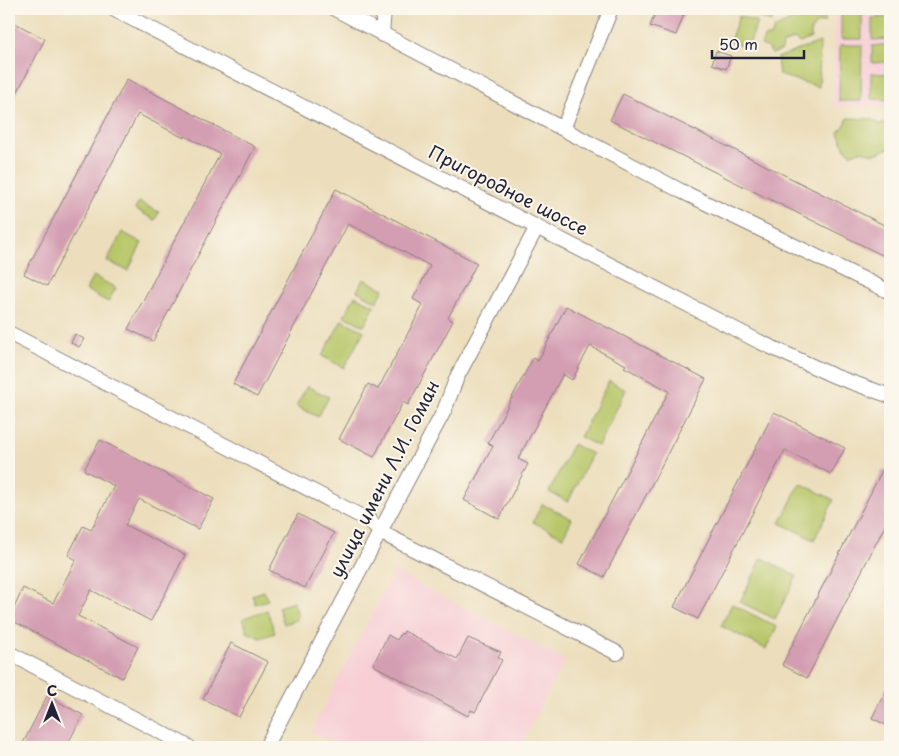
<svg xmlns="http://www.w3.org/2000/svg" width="899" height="756" font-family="'Playpen Sans',sans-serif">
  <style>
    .built { fill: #f7cfd5 }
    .green { fill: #b7c668; stroke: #6c7452 }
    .building { fill: #d49eb2 }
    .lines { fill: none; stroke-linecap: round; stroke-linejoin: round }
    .street-casing { stroke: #87807c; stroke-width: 16 }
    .street { stroke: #fff; stroke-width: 14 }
    .labels { text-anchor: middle; stroke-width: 4; stroke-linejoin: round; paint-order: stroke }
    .street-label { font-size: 18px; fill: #22223b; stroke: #fbf7ec }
  </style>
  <rect width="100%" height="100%" fill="#fbf7ec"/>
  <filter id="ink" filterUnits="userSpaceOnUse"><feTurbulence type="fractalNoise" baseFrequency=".02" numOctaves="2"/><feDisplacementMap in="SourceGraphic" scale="10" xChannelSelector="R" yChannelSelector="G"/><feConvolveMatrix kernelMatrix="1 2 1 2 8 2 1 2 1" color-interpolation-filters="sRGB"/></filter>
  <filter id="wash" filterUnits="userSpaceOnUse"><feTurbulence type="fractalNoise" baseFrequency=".0096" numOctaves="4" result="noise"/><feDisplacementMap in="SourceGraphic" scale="20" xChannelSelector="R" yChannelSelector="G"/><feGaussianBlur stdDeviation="1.12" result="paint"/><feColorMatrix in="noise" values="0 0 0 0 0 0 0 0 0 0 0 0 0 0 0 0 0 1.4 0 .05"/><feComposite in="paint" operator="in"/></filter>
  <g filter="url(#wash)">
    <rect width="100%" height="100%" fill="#ecdebc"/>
    <path class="built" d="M 835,9 L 890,9 L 890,107 L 833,106 Z
      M 394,571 L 565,660 L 520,747 L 342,747 L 311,731 Z"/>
    <path class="green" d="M 737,9 L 776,9 L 771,22 Z
      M 796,9 L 825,9 L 825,22 L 817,23 L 811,30 L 811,38 L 800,43 L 794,39 L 783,44 L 782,50 L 772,54 L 768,48 L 761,45 L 765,36 L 770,37 L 775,28 L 791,21 Z
      M 841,10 L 862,13 L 862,39 L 841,39 Z
      M 739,16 L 757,22 L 748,48 L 730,41 Z
      M 890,17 L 890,39 L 872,40 L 872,18 Z
      M 820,42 L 819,87 L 779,75 L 777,58 Z
      M 890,44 L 890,62 L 872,63 L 872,46 Z
      M 840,45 L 862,45 L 861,101 L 839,101 Z
      M 871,73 L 888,74 L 890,100 L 871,99 Z
      M 848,118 L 873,119 L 879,124 L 890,123 L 890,148 L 875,154 L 860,151 L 852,154 L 845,149 L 838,132 L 844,126 Z
      M 139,202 L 159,212 L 155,220 L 135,209 Z
      M 122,232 L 142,243 L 128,271 L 107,261 Z
      M 93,276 L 116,288 L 108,302 L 86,290 Z
      M 363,279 L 384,289 L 377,302 L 357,291 Z
      M 355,296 L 375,306 L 364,326 L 344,316 Z
      M 342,320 L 364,331 L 344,368 L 322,356 Z
      M 609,381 L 626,390 L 598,446 L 580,437 Z
      M 307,386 L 329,397 L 318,417 L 296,406 Z
      M 573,444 L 592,454 L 568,502 L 549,492 Z
      M 800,483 L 834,500 L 814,540 L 780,523 Z
      M 542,504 L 572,519 L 563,537 L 533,522 Z
      M 762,558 L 797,576 L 775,619 L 740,602 Z
      M 264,591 L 268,600 L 255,604 L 252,595 Z
      M 294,602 L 298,616 L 297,620 L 284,624 L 278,607 Z
      M 732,604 L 777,627 L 766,649 L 721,626 Z
      M 267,610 L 275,633 L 260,638 L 247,632 L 243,618 Z"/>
    <g id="blocks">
      <path class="building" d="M 657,9 L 686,9 L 676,35 L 650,26 Z
        M 9,20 L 45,39 L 9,108 Z
        M 716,51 L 731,56 L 726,69 L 712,64 Z
        M 127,79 L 255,147 L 153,341 L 128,329 L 220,154 L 185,136 L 184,138 L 138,114 L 47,286 L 24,274 Z
        M 623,94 L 890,228 L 890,259 L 610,120 Z
        M 336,189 L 477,263 L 448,318 L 453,321 L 408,405 L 403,402 L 374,457 L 339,439 L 368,384 L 378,389 L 423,305 L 413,299 L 430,266 L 393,246 L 348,224 L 257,397 L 233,384 Z
        M 566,306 L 706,379 L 604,577 L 579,564 L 669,391 L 624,367 L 626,365 L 590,346 L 572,380 L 563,374 L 518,459 L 528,464 L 499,519 L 464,500 L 493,446 L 488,443 L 533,358 L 538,361 Z
        M 75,334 L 84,339 L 79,347 L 71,343 Z
        M 774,412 L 845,448 L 831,474 L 785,450 L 698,619 L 674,607 Z
        M 100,440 L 214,499 L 198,529 L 139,499 L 125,525 L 185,555 L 151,621 L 91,590 L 78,616 L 138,647 L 122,678 L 9,619 L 23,588 L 53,603 L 76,560 L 68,555 L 83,526 L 91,530 L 114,486 L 84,470 Z
        M 883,469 L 890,472 L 890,516 L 807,678 L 782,665 Z
        M 298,514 L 334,533 L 305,588 L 269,570 Z
        M 404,631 L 457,659 L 468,638 L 501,652 L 498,658 L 502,660 L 475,712 L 471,710 L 468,716 L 373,665 L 388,635 L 397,640 L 401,633 L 403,634 Z
        M 231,643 L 268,662 L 239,717 L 203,699 Z
        M 890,682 L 890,727 L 872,718 Z
        M 47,696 L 83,715 L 66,747 L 21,747 Z"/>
    </g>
  </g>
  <g filter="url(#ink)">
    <use href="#blocks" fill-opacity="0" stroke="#87807c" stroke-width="1"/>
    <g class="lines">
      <g class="street-casing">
        <path id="street" d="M 113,9 L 760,342 L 834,376 L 890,396
          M 335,9 L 681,191 L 890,292
          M 382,35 L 384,9
          M 563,129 L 611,9
          M 9,333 L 370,521 L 380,532 L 617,653
          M 9,653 L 189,747
          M 266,747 L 444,411 L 457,377 L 537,227"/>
      </g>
      <use href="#street" class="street"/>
    </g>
  </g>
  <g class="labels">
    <g class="street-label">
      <text transform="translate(508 191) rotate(27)" y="6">Пригородное шоссе</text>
      <text transform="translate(385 479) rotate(-63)" y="6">улица имени Л.И. Гоман</text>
    </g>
  </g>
  <rect width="899" height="756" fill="none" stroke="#fbf7ec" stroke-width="30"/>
  <g transform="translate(52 704)" stroke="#fbf7ec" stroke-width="4" paint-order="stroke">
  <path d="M0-4L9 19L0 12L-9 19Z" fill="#22223b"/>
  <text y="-8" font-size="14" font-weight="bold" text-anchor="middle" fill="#22223b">С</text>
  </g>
  <path d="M712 50v8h92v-8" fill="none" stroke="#22223b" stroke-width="2.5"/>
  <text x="719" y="50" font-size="15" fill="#22223b" stroke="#fbf7ec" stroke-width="4" paint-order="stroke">50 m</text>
</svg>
